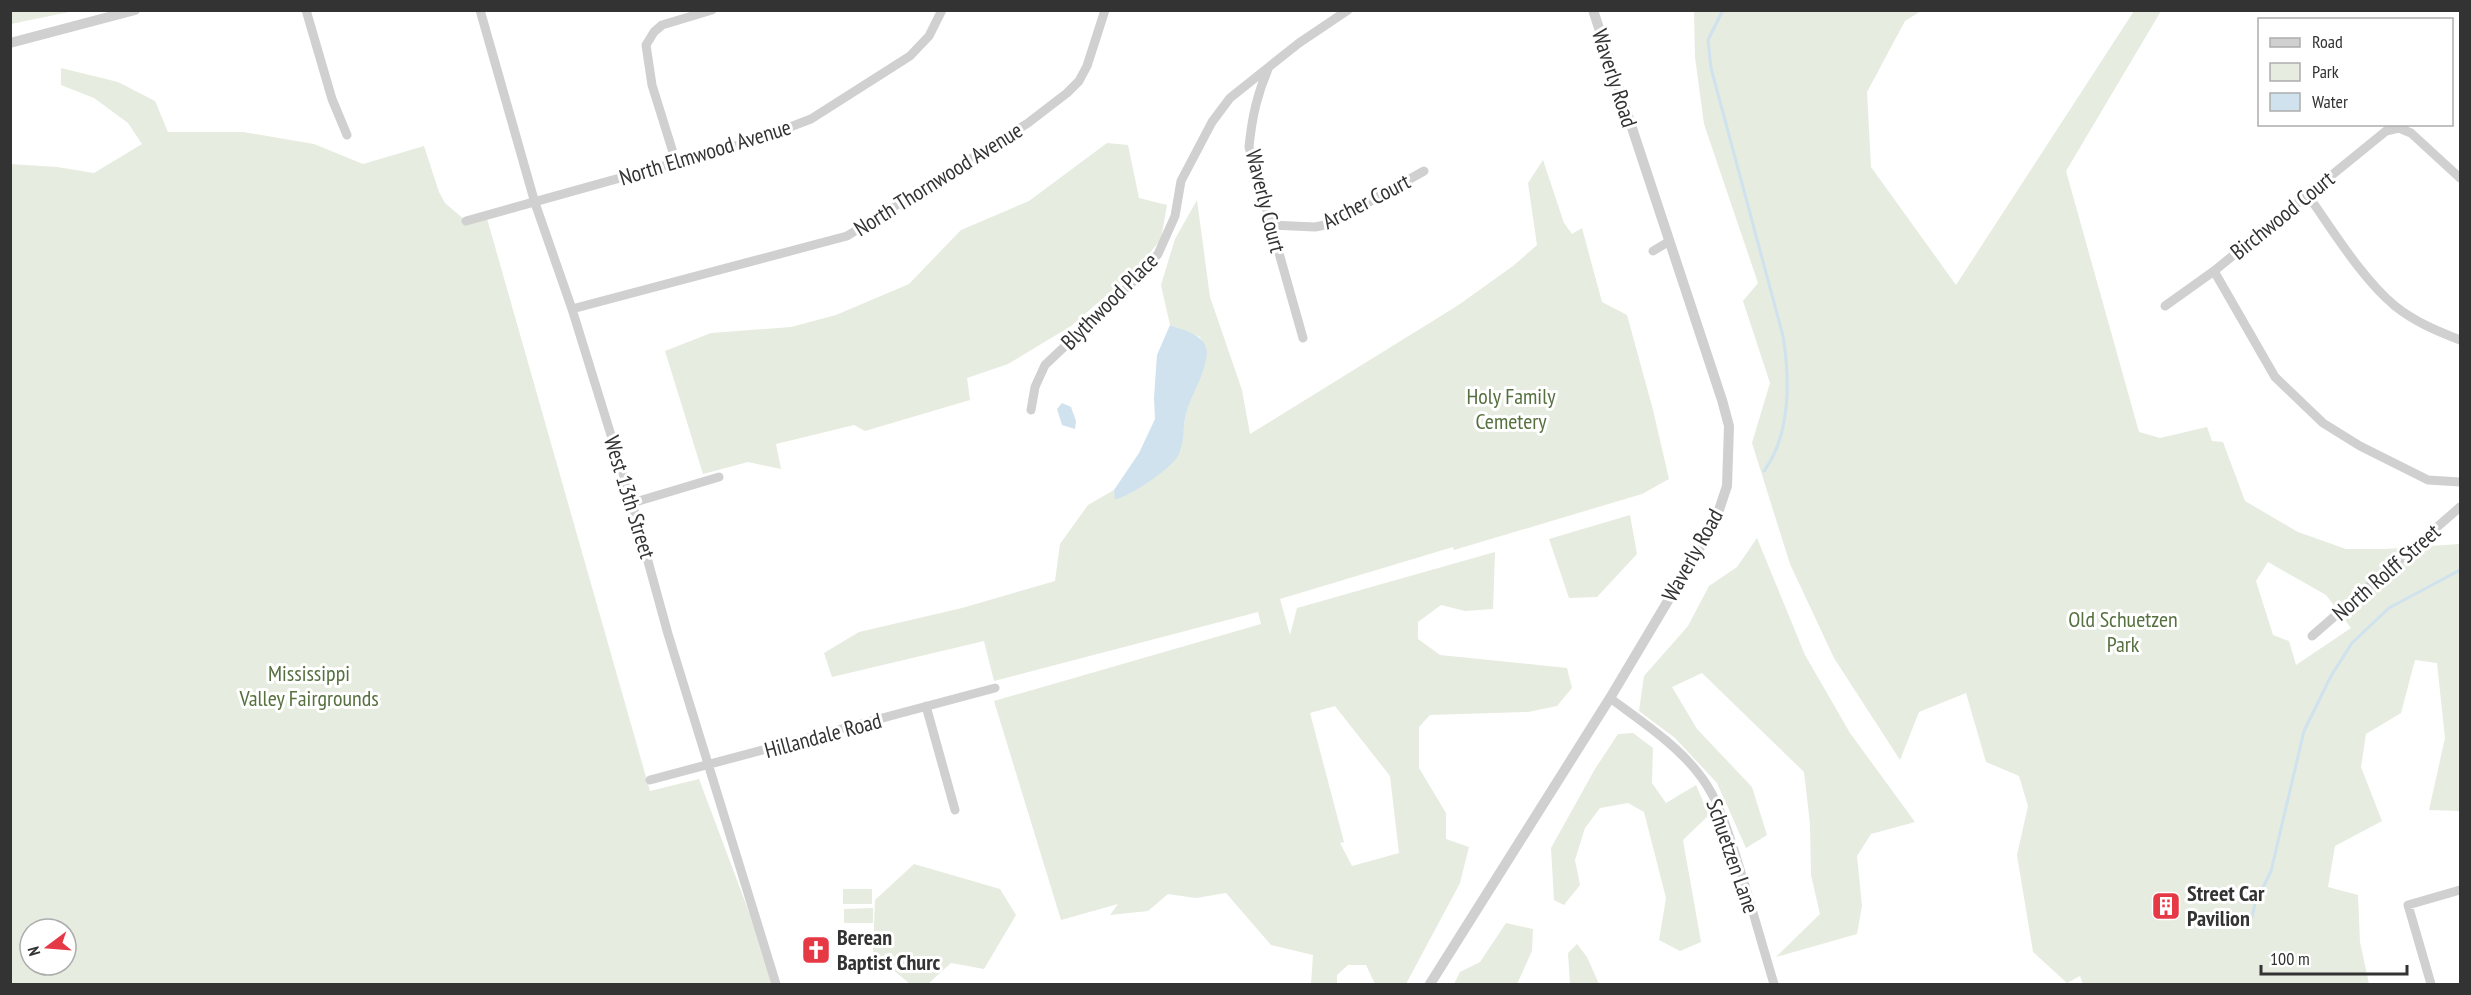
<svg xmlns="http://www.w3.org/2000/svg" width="2471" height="995" font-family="'PT Sans Narrow',sans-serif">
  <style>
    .green { fill: #e6ecdf; fill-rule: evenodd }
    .water { fill: #cfe2ee }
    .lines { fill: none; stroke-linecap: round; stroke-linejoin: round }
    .stream { stroke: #cfe2ee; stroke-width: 3 }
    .minor { stroke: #d0d0d0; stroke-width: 9 }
    .tertiary { stroke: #d0d0d0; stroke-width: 10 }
    .labels { text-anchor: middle; stroke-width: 6; stroke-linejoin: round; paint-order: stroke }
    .street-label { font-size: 22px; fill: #333; stroke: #fff }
    .park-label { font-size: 22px; fill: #56703f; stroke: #fff }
    .poi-label { font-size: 22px; font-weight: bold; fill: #333; stroke: #fff; text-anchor: start }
  </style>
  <rect width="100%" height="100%" fill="#fff"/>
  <path class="green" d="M 11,10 L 74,10 L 74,11 L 11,24 Z
    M 1698,10 L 1921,11 L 1905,21 L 1867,92 L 1871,167 L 1956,285 L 2134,11 L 2161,11 L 2066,171 L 2139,432 L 2160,438 L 2207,427 L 2212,441 L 2223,442 L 2245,501 L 2298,532 L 2346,549 L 2385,549 L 2460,544 L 2460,811 L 2429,810 L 2445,738 L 2437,663 L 2415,660 L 2401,713 L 2366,734 L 2361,767 L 2382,821 L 2335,846 L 2328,887 L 2358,895 L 2360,942 L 2369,984 L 2083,984 L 2080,976 L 2067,983 L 2033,952 L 2017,855 L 2028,806 L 2019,776 L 1986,762 L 1966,693 L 1919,712 L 1900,760 L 1834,658 L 1790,564 L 1752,443 L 1770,383 L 1743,301 L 1758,283 L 1704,124 L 1695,57 L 1694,13 ZM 2268,562 L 2326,595 L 2351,628 L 2296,665 L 2289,641 L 2273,635 L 2256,581 Z
    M 61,68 L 118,82 L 155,101 L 168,132 L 243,132 L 314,144 L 363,164 L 424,146 L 439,192 L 445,203 L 466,221 L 486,215 L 650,791 L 699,779 L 776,984 L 11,984 L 10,164 L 57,167 L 94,173 L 142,144 L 128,123 L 94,98 L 61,85 ZM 30,929 L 66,929 L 66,965 L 30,965 Z
    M 1107,143 L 1128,145 L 1139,198 L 1167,205 L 1161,239 L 1139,267 L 1071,326 L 1008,364 L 967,378 L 970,400 L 865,431 L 854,425 L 776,444 L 781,469 L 748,462 L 703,474 L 665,351 L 711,333 L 791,327 L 836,315 L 909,284 L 961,230 L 1029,201 Z
    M 1543,160 L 1564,223 L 1572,234 L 1582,228 L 1602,302 L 1627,315 L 1653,410 L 1669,479 L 1642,494 L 1454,550 L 1453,547 L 1280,599 L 1290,635 L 1297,608 L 1495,552 L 1493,609 L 1465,611 L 1441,605 L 1418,622 L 1418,639 L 1440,655 L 1567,668 L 1572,688 L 1557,706 L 1528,712 L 1430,715 L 1419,727 L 1419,768 L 1446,813 L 1446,839 L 1469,847 L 1460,883 L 1406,984 L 1375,984 L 1366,965 L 1348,965 L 1337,975 L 1337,984 L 1311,984 L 1313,955 L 1271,945 L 1226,893 L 1196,898 L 1168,894 L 1148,911 L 1110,915 L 1118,904 L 1061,920 L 994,701 L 1261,624 L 1258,612 L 994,681 L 984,641 L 832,677 L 824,653 L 859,632 L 962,608 L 1055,581 L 1060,544 L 1088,505 L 1114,490 L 1116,500 L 1181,450 L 1186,411 L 1206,359 L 1200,337 L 1170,325 L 1161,285 L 1175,239 L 1197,200 L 1210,297 L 1242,390 L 1250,434 L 1457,306 L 1513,266 L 1537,245 L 1528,183 ZM 1335,706 L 1390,776 L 1399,853 L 1352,866 L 1340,843 L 1344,842 L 1310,713 Z
    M 1630,515 L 1637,554 L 1597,597 L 1569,598 L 1549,539 Z
    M 1757,538 L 1805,655 L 1850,733 L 1915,822 L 1871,834 L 1857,856 L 1862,906 L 1857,934 L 1776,957 L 1820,914 L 1811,875 L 1810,824 L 1804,772 L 1702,673 L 1672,687 L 1697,729 L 1752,787 L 1767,835 L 1746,848 L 1717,783 L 1675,738 L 1639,711 L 1644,676 L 1688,626 L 1709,586 L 1737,567 Z
    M 1633,733 L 1653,748 L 1652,783 L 1666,803 L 1696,785 L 1709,815 L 1683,840 L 1701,942 L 1680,951 L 1659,940 L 1666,898 L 1644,812 L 1628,803 L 1600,808 L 1585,828 L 1575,860 L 1580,885 L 1564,905 L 1554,900 L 1551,848 L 1595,769 L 1618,734 Z
    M 914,864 L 1000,889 L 1016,915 L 984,969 L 951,963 L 928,984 L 910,984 L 873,953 L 875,900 Z
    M 843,889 L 872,889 L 872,904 L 843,904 Z
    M 873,908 L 873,923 L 844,923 L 844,909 Z
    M 1506,923 L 1533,929 L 1532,951 L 1517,984 L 1454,984 L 1460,972 L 1480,962 Z
    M 1577,944 L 1587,957 L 1599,984 L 1570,984 L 1568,953 Z"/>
  <path class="water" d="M 1170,325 C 1182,330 1199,333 1205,345 C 1213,359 1192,394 1187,410 C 1182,425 1186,446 1176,459 C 1163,474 1134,493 1115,500 L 1114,490 L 1139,453 L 1155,419 L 1154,398 L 1157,355 Z
    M 1062,403 L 1071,407 L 1076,421 L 1075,429 L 1062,425 L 1057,409 Z"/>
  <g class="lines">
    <path class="stream" d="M 1723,10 L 1708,40 L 1711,68 L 1783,336 C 1790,379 1791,434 1764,471
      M 2252,917 L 2255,904 L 2271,871 L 2304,731 L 2331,676 L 2352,643 L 2389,608 L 2460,570"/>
    <path class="minor" d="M 306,10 L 332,99 L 347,135
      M 480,10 L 535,203 L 572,309 L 632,503 L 668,634 L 776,984
      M 1269,67 C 1257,94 1252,117 1249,147 L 1303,338
      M 676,162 L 652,85 L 646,45 L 654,32 L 662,25 L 712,10
      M 2307,194 C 2332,229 2362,279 2395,306 C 2415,322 2437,331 2460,340
      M 466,221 L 756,140 L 811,119 L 910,56 L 929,36 L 942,10
      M 1271,225 L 1315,227 L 1330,224 L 1424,171
      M 1653,251 L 1668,242
      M 2214,271 L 2275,377 L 2323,423 L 2360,446 L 2428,480 L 2460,482
      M 2165,306 L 2214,271 L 2386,131 L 2399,128 L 2411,133 L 2460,178
      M 572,309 L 847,236 L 1028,123 L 1067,93 L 1079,81 L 1087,66 L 1105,10
      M 1031,410 L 1035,387 L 1045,365 L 1138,277 L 1158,254 L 1175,216 L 1181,181 L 1212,122 L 1230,98 L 1299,43 L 1348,10
      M 632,503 L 719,477
      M 2312,636 L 2460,507
      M 1610,698 C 1641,721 1679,746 1702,778 C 1718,800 1727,828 1735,853 C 1749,897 1761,941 1774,984
      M 926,706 L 955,810
      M 650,780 L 995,688
      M 2431,984 L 2408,905 L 2460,890"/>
    <path class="tertiary" d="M 10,43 L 135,10
      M 1430,984 L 1610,698 L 1715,522 L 1727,486 L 1729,426 L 1722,400 L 1593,10"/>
  </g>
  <defs>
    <g id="building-square" transform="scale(1.5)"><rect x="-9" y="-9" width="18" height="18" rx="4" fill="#e63946" stroke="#fff"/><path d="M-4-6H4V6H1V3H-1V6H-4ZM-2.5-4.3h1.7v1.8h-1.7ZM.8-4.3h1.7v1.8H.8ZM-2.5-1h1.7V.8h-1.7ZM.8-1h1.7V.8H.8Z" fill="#fff"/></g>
    <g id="church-square" transform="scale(1.5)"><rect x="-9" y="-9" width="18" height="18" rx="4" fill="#e63946" stroke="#fff"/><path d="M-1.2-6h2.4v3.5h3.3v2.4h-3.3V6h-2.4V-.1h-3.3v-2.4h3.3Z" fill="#fff"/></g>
  </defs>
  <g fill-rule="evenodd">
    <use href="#building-square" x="2166" y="906"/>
    <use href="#church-square" x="816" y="950"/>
  </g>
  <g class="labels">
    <g class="street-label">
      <text transform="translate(1615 78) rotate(72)" y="8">Waverly Road</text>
      <text transform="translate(705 152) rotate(-17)" y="8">North Elmwood Avenue</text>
      <text transform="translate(938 179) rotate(-32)" y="8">North Thornwood Avenue</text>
      <text transform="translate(1266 201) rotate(76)" y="8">Waverly Court</text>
      <text transform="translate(1366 201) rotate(-27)" y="8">Archer Court</text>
      <text transform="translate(2282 215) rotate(-39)" y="8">Birchwood Court</text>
      <text transform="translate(1109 301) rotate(-45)" y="8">Blythwood Place</text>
      <text transform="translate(630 497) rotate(73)" y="8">West 13th Street</text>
      <text transform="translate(1692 555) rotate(-61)" y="8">Waverly Road</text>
      <text transform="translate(2386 572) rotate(-41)" y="8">North Rolff Street</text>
      <text transform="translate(823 735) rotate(-15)" y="8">Hillandale Road</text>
      <text transform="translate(1733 856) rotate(71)" y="8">Schuetzen Lane</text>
    </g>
    <g class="park-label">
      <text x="1511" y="404">Holy Family<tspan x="1511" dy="25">Cemetery</tspan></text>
      <text x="2123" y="627">Old Schuetzen<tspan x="2123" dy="25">Park</tspan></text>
      <text x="309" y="681">Mississippi<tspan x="309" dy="25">Valley Fairgrounds</tspan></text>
    </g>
    <g class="poi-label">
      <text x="2187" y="901">Street Car<tspan x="2187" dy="25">Pavilion</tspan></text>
      <text x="837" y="945">Berean<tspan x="837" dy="25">Baptist Churc</tspan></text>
    </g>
  </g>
  <rect width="2471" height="995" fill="none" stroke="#333333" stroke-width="24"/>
  <rect x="2258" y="18" width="195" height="108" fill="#ffffff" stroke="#adadad" stroke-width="1.5"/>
  <rect x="2270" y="38" width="30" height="9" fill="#d0d0d0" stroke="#adadad" stroke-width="1.5"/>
  <text x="2312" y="48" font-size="18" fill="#333333">Road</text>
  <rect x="2270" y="63" width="30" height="18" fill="#e6ecdf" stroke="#adadad" stroke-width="1.5"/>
  <text x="2312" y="78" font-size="18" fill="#333333">Park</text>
  <rect x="2270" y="93" width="30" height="18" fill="#cfe2ee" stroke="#adadad" stroke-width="1.5"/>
  <text x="2312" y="108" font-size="18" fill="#333333">Water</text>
  <g transform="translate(48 947) rotate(254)"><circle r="28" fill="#ffffff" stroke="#adadad" stroke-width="1.5"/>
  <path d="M0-4.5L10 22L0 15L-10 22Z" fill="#e63946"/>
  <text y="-9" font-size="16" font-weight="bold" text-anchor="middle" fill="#333333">N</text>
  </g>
  <path d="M2261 965v9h146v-9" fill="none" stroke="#333333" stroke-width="3"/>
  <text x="2270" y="965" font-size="18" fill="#333333" stroke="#ffffff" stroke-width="4.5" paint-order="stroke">100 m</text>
</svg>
